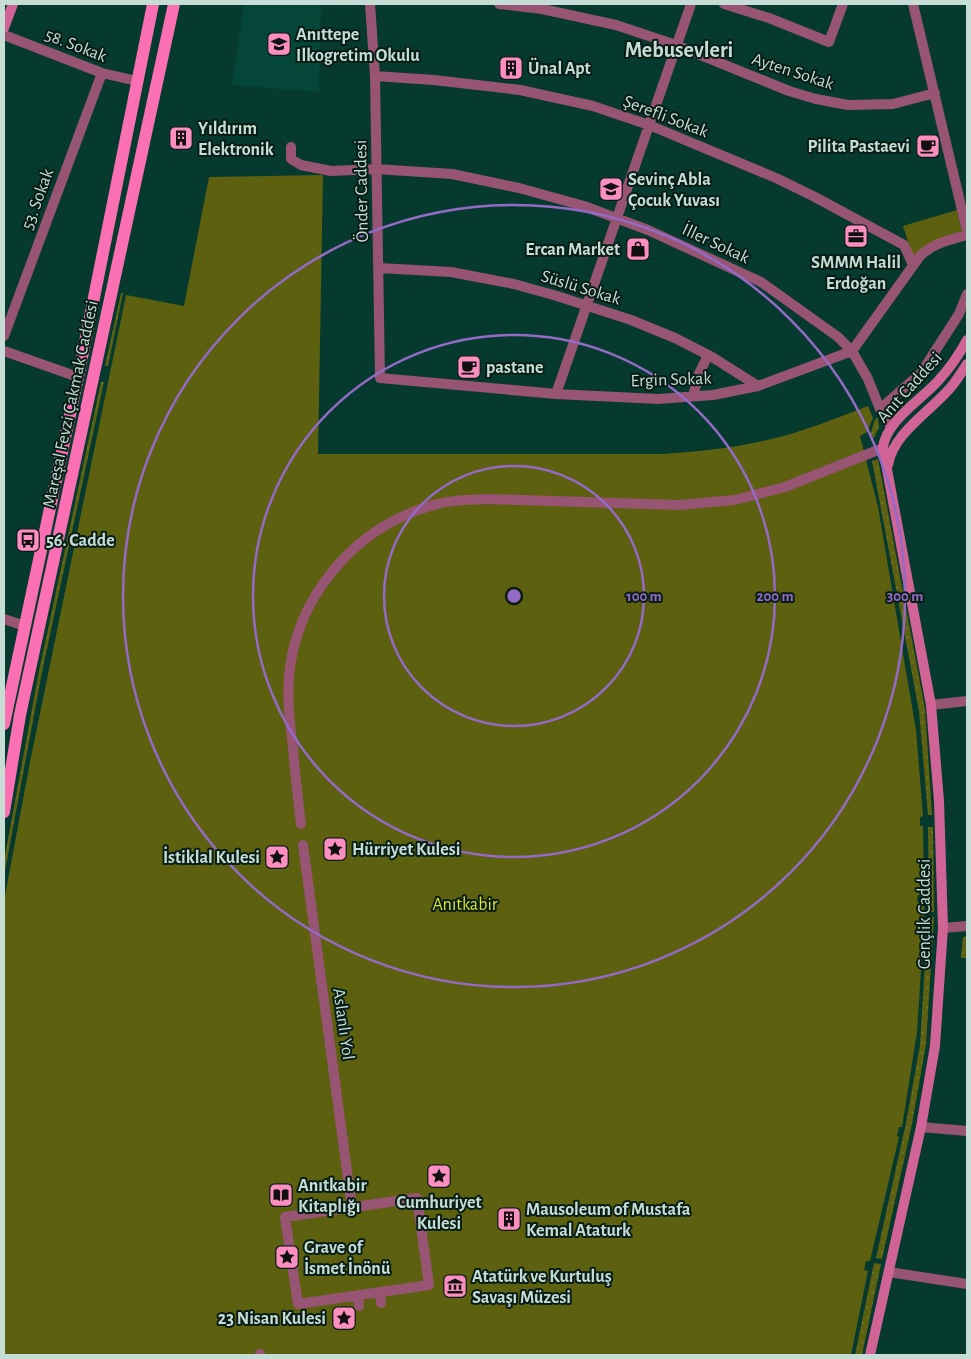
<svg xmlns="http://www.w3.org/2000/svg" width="971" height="1359" font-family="'Alegreya Sans',sans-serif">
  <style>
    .built { fill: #044638 }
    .grass { fill: url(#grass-dots) }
    .park { fill: #5c600f }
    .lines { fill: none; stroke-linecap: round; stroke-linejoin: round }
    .street { stroke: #975473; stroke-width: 10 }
    .secondary { stroke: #d06497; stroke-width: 10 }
    .primary { stroke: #fb70b3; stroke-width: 12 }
    .ring { fill: none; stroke: #956ac7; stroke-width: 2.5 }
    .labels { text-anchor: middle; stroke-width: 4; stroke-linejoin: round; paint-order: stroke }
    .poi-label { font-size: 18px; font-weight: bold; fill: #c5ddd5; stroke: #091d17; text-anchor: start }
    .street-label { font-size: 18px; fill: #c5ddd5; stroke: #091d17 }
    .park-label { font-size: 18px; fill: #dbe32c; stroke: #091d17 }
    .district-label { font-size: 22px; font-weight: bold; fill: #c5ddd5; stroke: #091d17 }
    .centre { fill: #956ac7; stroke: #091d17; stroke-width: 2.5 }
    .ring-label { font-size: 15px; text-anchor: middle; font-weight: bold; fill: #956ac7; stroke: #091d17; stroke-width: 4; stroke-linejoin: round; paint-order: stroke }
  </style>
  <defs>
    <pattern id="grass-dots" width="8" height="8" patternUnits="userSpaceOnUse" patternTransform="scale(1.25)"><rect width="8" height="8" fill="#5c600f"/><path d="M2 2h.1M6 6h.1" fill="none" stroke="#727631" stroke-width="1.8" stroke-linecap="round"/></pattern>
  </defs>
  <rect width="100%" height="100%" fill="#063a2e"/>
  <path class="built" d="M 244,4 L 321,4 L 319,92 L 232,85 Z"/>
  <path class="grass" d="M 121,293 L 123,293 L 108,366 L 105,366 Z
    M 101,382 L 104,382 L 42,672 L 4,876 L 4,861 L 39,671 Z
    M 878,418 L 879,427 L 874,438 L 870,436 L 875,419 Z
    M 878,459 L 925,709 L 932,815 L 928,815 L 919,711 L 872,461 Z
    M 928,827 L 933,827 L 934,912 L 929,912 Z
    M 928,916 L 934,917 L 926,1044 L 912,1124 L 882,1259 L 876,1258 L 906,1123 L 920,1045 Z
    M 967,936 L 967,958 L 961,958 L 963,937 Z
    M 874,1263 L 881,1264 L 862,1355 L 855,1355 Z"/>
  <path class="park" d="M 323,175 L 318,454 L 664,454 C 710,451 758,445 803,430 C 825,423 846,414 868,406 L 873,418 L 867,432 L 860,436 L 878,507 L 916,730 L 923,816 L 920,817 L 920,826 L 923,826 L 924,895 L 918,895 L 917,900 L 919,903 L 924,904 L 924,923 L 917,1032 L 902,1127 L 899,1127 L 897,1136 L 899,1137 L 870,1261 L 866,1261 L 864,1270 L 868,1271 L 851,1355 L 4,1355 L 4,901 L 30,762 L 126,295 L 184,306 L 209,177 Z
    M 957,210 L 962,232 L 913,258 L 903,226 Z"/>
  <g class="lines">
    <path class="street" d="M 370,4 L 375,76 L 380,378 L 556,394 L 658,399 L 713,395 L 758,386 L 852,351 L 920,256 C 934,243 949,240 967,235
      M 499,4 L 542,9 L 616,25 L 676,45 L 789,91 L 816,99 L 848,105 L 893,104 L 935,93
      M 724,4 L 769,18 L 829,42 L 843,4
      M 913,4 L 967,231
      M 4,35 L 102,73 L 137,81
      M 375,76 L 434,80 L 520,90 L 593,106 L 649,125 L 776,178 L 813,196 L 904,245 L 913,265
      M 291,147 L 291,159 L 301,165 L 331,171 L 376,169 L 452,174 L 519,188 L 584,206 L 648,230 L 761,282 L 838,337 L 852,351 L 868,379 L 880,409 L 891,427
      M 379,268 L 451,272 L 514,284 L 557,296 L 631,320 L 675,338 L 712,357 L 758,386
      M 4,336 L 102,73
      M 4,351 L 78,377
      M 556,394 L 691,4
      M 693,396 L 699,374 L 708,355
      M 880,409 L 921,373 L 959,314 L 967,294
      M 4,619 L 25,626
      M 931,705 L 967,701
      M 301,824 C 298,799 295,774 293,748 C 290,724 287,701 289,676 C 296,598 353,530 427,507 C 447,500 467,500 488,499 L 680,505 L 734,500 L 785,487 L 883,448
      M 303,845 L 352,1208
      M 943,928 L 967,926
      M 921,1127 L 967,1131
      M 417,1198 L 429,1285 L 298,1304 L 285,1217 Z
      M 889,1272 L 967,1284
      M 380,1292 L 381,1303
      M 358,1295 L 359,1306
      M 260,1355 L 260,1354"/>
    <path class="secondary" d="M 4,28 L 13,4
      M 888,465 C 893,433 931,411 951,387 C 957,380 962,372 967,364
      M 870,1355 L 921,1127 L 935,1046 L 943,928 L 939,801 L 931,705 L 883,448 C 885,422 922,399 938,381 C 949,369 959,355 967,340"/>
    <path class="primary" d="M 4,724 L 78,377 L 153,4
      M 4,812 L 20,715 L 174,4"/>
  </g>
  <g class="ring">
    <circle cx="514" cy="596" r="130"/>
    <circle cx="514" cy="596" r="261"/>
    <circle cx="514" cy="596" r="391"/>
  </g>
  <defs>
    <g id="school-square" transform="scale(1.25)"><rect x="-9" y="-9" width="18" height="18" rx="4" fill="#fd8ec0" stroke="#091d17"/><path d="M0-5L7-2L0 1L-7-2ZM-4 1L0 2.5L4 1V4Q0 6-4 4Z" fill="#111"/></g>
    <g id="building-square" transform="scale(1.25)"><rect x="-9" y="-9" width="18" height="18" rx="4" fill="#fd8ec0" stroke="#091d17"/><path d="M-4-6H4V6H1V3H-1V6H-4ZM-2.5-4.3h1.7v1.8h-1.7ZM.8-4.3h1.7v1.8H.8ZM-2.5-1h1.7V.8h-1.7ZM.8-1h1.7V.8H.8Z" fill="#111"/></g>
    <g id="cafe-square" transform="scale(1.25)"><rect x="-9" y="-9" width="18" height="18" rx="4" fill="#fd8ec0" stroke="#091d17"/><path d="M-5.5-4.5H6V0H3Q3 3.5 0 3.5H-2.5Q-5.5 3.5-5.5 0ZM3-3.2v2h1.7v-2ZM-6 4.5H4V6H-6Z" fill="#111"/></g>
    <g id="office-square" transform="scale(1.25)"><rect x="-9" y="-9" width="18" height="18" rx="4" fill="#fd8ec0" stroke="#091d17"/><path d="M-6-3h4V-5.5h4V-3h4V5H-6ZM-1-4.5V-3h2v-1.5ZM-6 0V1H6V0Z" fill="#111"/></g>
    <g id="shop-square" transform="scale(1.25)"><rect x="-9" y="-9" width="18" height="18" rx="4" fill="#fd8ec0" stroke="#091d17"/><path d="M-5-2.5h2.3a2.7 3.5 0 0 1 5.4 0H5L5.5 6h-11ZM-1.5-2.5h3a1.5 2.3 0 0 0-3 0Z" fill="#111"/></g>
    <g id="bus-square" transform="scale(1.25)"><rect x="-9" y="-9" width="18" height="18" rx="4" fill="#fd8ec0" stroke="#091d17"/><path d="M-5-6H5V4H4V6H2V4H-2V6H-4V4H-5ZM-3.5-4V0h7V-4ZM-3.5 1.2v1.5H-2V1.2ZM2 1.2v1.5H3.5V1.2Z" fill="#111"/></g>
    <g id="sight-square" transform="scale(1.25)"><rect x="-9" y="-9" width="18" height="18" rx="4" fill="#fd8ec0" stroke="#091d17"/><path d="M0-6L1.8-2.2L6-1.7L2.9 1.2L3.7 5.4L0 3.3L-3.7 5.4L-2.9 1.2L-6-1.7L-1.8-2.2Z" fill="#111"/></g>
    <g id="library-square" transform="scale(1.25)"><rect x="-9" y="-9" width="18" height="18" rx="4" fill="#fd8ec0" stroke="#091d17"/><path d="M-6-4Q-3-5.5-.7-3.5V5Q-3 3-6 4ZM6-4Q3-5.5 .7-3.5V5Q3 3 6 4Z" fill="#111"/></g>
    <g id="museum-square" transform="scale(1.25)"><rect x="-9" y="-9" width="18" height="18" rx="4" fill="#fd8ec0" stroke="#091d17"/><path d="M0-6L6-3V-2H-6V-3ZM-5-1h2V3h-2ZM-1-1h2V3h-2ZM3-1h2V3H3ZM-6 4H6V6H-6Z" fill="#111"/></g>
  </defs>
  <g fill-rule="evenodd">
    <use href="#school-square" x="279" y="44"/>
    <use href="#building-square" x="511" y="68"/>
    <use href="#building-square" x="181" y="138"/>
    <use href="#cafe-square" x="928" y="146"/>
    <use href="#school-square" x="611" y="189"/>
    <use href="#office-square" x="856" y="236"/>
    <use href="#shop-square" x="638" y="249"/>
    <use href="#cafe-square" x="469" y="367"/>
    <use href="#bus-square" x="28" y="540"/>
    <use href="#sight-square" x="335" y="849"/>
    <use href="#sight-square" x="277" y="857"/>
    <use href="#sight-square" x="439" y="1176"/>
    <use href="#library-square" x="281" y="1195"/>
    <use href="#building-square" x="509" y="1219"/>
    <use href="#sight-square" x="287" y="1257"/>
    <use href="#museum-square" x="455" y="1286"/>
    <use href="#sight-square" x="344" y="1318"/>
  </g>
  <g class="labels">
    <g class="poi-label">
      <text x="296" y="40">Anıttepe<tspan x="296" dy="21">Ilkogretim Okulu</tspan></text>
      <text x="528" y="74">Ünal Apt</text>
      <text x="198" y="134">Yıldırım<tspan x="198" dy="21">Elektronik</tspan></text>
      <text x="910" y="152" text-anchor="end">Pilita Pastaevi</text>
      <text x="628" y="185">Sevinç Abla<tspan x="628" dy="21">Çocuk Yuvası</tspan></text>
      <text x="620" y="255" text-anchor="end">Ercan Market</text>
      <text x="856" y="268" text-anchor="middle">SMMM Halil<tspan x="856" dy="21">Erdoğan</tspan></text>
      <text x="486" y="373">pastane</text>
      <text x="46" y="546">56. Cadde</text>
      <text x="352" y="855">Hürriyet Kulesi</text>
      <text x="260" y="863" text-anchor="end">İstiklal Kulesi</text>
      <text x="298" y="1191">Anıtkabir<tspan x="298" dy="21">Kitaplığı</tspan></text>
      <text x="439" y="1208" text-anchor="middle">Cumhuriyet<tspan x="439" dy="21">Kulesi</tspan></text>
      <text x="526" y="1215">Mausoleum of Mustafa<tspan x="526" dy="21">Kemal Ataturk</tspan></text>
      <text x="304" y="1253">Grave of<tspan x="304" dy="21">İsmet İnönü</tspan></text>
      <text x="472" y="1282">Atatürk ve Kurtuluş<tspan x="472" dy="21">Savaşı Müzesi</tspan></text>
      <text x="326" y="1324" text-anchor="end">23 Nisan Kulesi</text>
    </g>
    <g class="street-label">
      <text transform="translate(76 45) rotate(21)" y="6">58. Sokak</text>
      <text transform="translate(793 71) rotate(18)" y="6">Ayten Sokak</text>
      <text transform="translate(666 116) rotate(21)" y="6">Şerefli Sokak</text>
      <text transform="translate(361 191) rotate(-91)" y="6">Önder Caddesi</text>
      <text transform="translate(37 199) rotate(-70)" y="6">53. Sokak</text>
      <text transform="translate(716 243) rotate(25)" y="6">İller Sokak</text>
      <text transform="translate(581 287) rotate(17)" y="6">Süslü Sokak</text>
      <text transform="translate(671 379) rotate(-2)" y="6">Ergin Sokak</text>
      <text transform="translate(909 387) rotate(-48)" y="6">Anıt Caddesi</text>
      <text transform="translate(70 404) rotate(-78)" y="6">Mareşal Fevzi Çakmak Caddesi</text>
      <text transform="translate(924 914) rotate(-90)" y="6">Gençlik Caddesi</text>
      <text transform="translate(344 1024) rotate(82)" y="6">Aslanlı Yol</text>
    </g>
    <g class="park-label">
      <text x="465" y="910">Anıtkabir</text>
    </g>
    <g class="district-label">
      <text x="679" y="57">Mebusevleri</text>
    </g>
  </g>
  <circle cx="514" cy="596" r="8" class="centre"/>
  <g class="ring-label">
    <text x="644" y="601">100 m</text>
    <text x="775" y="601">200 m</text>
    <text x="905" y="601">300 m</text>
  </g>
  <rect width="971" height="1359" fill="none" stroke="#c5ddd5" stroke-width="10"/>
</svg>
